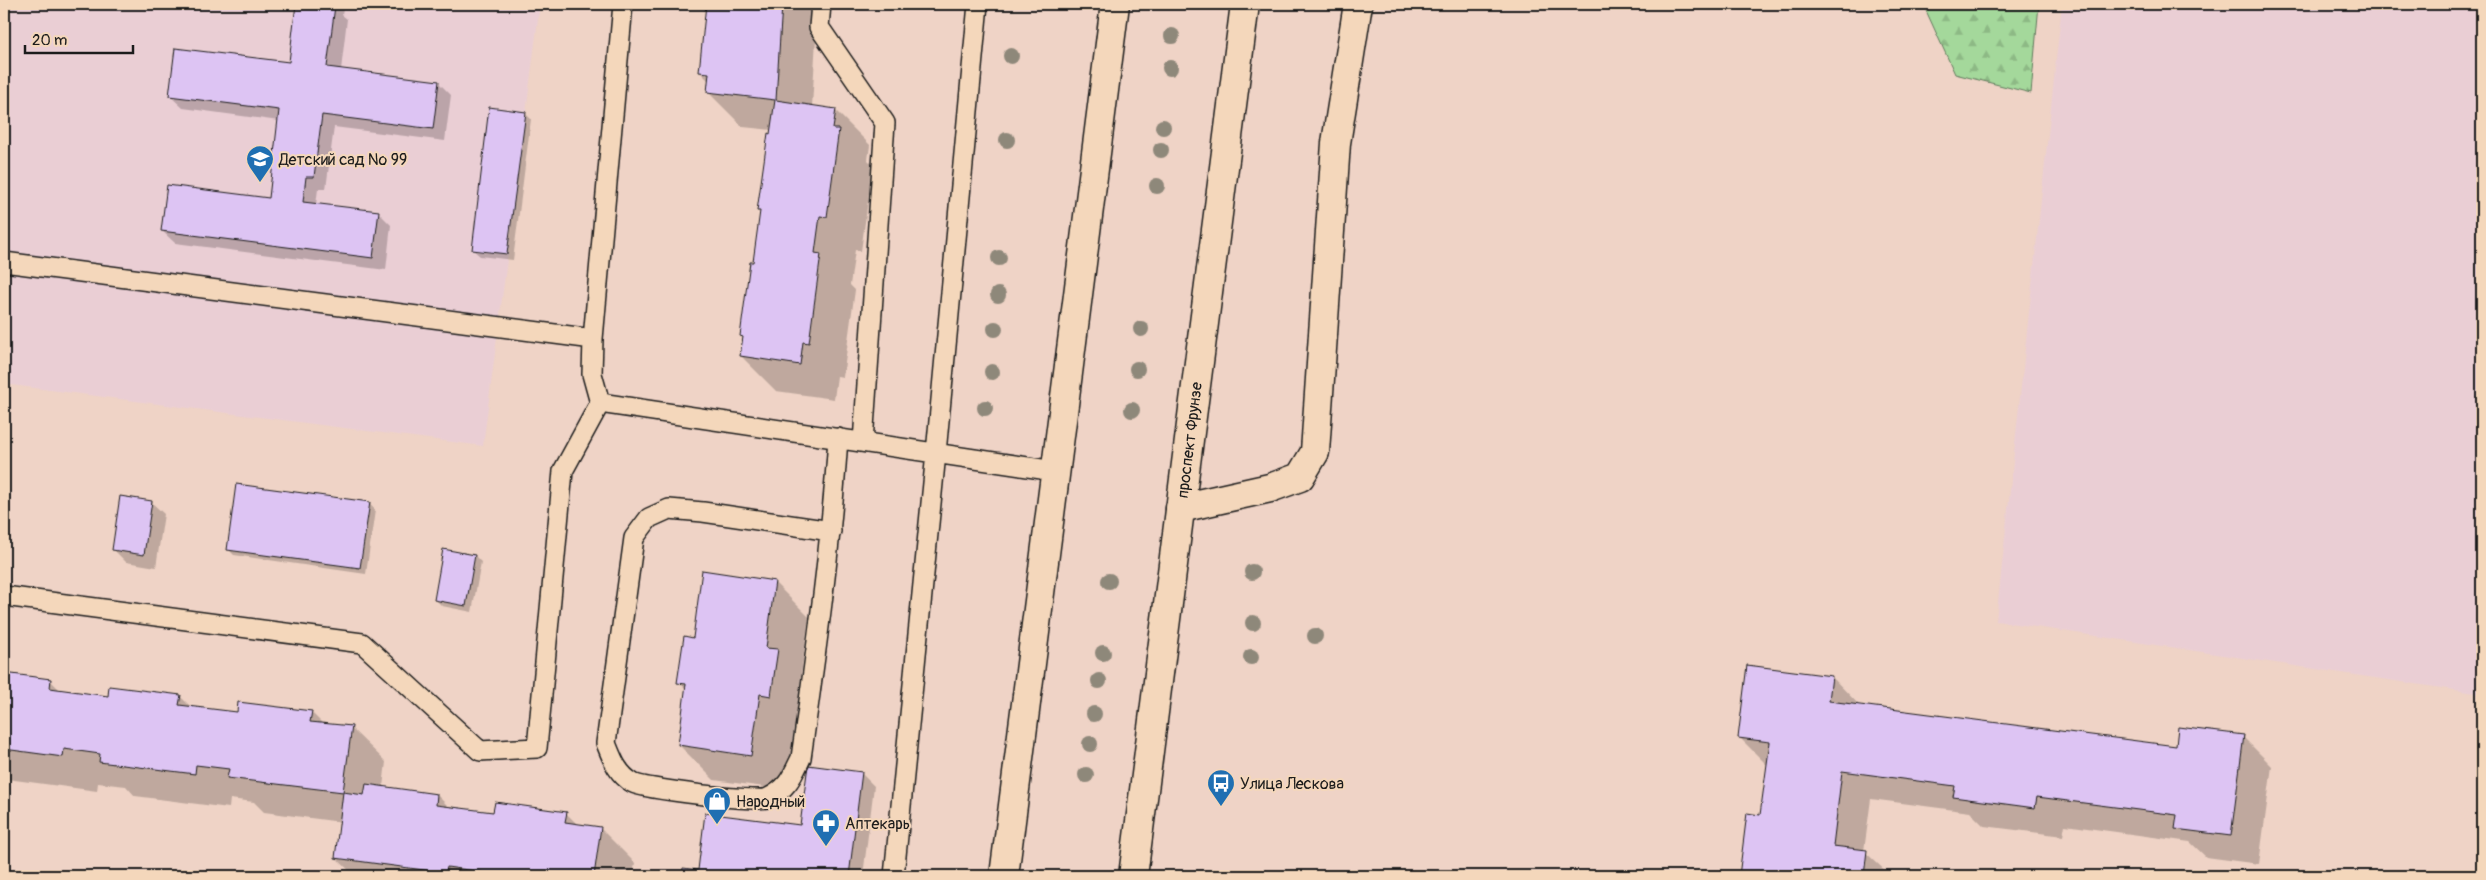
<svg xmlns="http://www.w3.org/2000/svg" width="2486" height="880" font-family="Pangolin,sans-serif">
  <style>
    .built { fill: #eaced4 }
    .forest { fill: url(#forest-firs); stroke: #607a5c }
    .shadow { fill: #0003 }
    .building { fill: #ddc4f3; stroke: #1c1c1c }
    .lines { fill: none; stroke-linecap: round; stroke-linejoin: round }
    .lane-casing { stroke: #1c1c1c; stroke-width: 22 }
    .street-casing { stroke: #1c1c1c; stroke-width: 31 }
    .secondary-casing { stroke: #1c1c1c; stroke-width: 31 }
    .lane { stroke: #f4d7bb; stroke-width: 19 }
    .street { stroke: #f4d7bb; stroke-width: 28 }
    .secondary { stroke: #f4d7bb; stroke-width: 28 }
    .tree { fill: #8e887a }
    .labels { text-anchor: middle; stroke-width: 4; stroke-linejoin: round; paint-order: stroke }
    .poi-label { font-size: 16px; fill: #1c1c1c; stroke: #f4d7bb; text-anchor: start }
    .street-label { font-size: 16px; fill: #1c1c1c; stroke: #f4d7bb }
  </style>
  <defs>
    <pattern id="forest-firs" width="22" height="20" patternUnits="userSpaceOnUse" patternTransform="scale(1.25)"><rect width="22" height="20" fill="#a4d89b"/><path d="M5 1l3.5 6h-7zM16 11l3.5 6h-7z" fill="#8db985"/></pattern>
  </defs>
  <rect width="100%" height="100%" fill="#efd3c6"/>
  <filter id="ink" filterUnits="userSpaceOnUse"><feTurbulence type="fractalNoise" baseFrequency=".02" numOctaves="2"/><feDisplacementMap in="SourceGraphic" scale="10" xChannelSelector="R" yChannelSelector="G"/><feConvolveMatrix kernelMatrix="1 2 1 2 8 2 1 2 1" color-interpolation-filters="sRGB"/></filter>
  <g filter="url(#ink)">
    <path class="built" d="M 4,4 L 540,4 L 483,446 L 4,384 Z
      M 2062,4 L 2482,4 L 2482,694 L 1996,621 Z"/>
    <path class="forest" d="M 1923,4 L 2039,4 L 2031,93 L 1955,74 Z"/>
    <path class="shadow" d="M 298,4 L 344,4 L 342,15 L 347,19 L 341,70 L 438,82 L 451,95 L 445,141 L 334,127 L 326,189 L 318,189 L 316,205 L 379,213 L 391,225 L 386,270 L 175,243 L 162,231 L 270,199 L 279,121 L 183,108 L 170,96 L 290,63 Z
      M 707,4 L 811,4 L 810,15 L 817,22 L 812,107 L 835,110 L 870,145 L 868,160 L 873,165 L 861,251 L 855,250 L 850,285 L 855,290 L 843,377 L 837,376 L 834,399 L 776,391 L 741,356 L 744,339 L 741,336 L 754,264 L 761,213 L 758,210 L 772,130 L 743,127 L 708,92 L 709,81 L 700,72 Z
      M 525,113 L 531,119 L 513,260 L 480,256 L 473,250 Z
      M 151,502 L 164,514 L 156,567 L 126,562 L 113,549 Z
      M 369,503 L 375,510 L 366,574 L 234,555 L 228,549 Z
      M 475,556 L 481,562 L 472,612 L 442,606 L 436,600 Z
      M 774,582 L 809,617 L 801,675 L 812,685 L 805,730 L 794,728 L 786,790 L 714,780 L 679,745 L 687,690 L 679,682 L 694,639 Z
      M 4,674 L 50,680 L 61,691 L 109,697 L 180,696 L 192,708 L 238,714 L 311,712 L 323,724 L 351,728 L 386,762 L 383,787 L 437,795 L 450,808 L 494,814 L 566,813 L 578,825 L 600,828 L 635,863 L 633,876 L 355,876 L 336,858 L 341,822 L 264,812 L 254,802 L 230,799 L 229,808 L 135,796 L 126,786 L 98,783 L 97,791 L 7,779 L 4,776 Z
      M 1832,677 L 1861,707 L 2177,747 L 2243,737 L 2272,766 L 2259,864 L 2206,857 L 2190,842 L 2065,825 L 2063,836 L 1984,826 L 1970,812 L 1871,799 L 1864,851 L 1891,876 L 1740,876 L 1748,814 L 1761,816 L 1768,766 L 1739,737 Z
      M 861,773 L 874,786 L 863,876 L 683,876 L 684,869 L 699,872 L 801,827 Z"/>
    <path class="building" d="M 296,4 L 335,6 L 327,67 L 439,81 L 433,129 L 322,115 L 314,177 L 306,177 L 303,202 L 379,211 L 373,258 L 161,231 L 167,185 L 269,198 L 279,110 L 169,96 L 175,48 L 289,62 Z
      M 706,4 L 782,4 L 776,100 L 836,109 L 833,129 L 839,129 L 827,217 L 820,216 L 815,253 L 821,254 L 809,343 L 803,342 L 800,365 L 740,356 L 743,337 L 740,336 L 750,262 L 753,262 L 760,211 L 757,211 L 768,133 L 770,134 L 775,100 L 707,92 L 709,73 L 699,72 Z
      M 489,107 L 526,112 L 507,254 L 472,250 Z
      M 236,484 L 370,502 L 360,568 L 227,550 Z
      M 120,496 L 152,501 L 144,555 L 112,550 Z
      M 443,549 L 475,555 L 466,606 L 434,600 Z
      M 702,570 L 775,581 L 766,648 L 778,649 L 771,696 L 760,694 L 751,756 L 678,745 L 686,684 L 677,683 L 684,636 L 693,638 Z
      M 1747,665 L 1832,676 L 1829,701 L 2176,746 L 2178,727 L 2244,735 L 2231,836 L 2175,829 L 2177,815 L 2037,797 L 2035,808 L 1953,797 L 1955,786 L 1842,771 L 1833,846 L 1867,850 L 1864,876 L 1739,876 L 1747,813 L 1760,815 L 1770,742 L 1738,738 Z
      M 4,673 L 51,679 L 50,688 L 108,696 L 109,686 L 181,695 L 179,705 L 237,712 L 238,702 L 312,711 L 310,722 L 352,726 L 343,792 L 227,778 L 229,769 L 196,765 L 195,774 L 99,762 L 100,754 L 64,749 L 63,757 L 4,749 Z
      M 808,765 L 862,772 L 849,876 L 682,876 L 683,868 L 698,870 L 705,813 L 800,825 Z
      M 366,784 L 437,794 L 436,805 L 493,812 L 495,802 L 567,812 L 565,822 L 601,827 L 594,876 L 481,876 L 482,872 L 447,867 L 446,873 L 335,858 L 343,792 L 364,795 Z"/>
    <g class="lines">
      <g class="lane-casing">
        <path id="lane" d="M 623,4 L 593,339 L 592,374 L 600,403 L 1055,471
          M 821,4 L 819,27 L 885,123 L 863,442
          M 4,262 L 593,339
          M 831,531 L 703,512 L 669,509 L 649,518 L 634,538 L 606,743 C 612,758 617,774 633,783 C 644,789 758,803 768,798 C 788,788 792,777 801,758 C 816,652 831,546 838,438
          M 4,596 L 362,643 L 480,751 L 537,748 L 563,471 L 600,403
          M 894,876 L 936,453 L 978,4"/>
      </g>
      <g class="street-casing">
        <path id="street" d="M 1180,508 L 1270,488 L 1300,477 L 1315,452 L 1336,143 L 1358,4"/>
      </g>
      <g class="secondary-casing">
        <path id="secondary" d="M 1004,876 L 1115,4
          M 1133,876 L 1245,4"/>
      </g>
      <use href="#lane" class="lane"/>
      <use href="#street" class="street"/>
      <use href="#secondary" class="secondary"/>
    </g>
    <g class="tree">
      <circle cx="1172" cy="36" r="8"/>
      <circle cx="1011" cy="56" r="8"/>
      <circle cx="1170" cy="68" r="8"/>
      <circle cx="1163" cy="127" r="8"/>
      <circle cx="1007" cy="140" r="8"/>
      <circle cx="1161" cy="150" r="8"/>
      <circle cx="1157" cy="186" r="8"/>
      <circle cx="999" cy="258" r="8"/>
      <circle cx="998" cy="295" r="8"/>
      <circle cx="995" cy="329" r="8"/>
      <circle cx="1141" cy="329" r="8"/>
      <circle cx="1137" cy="369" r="8"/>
      <circle cx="992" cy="372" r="8"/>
      <circle cx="985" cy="408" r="8"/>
      <circle cx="1132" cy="410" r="8"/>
      <circle cx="1252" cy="572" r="8"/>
      <circle cx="1109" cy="581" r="8"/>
      <circle cx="1253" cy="623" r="8"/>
      <circle cx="1315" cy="636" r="8"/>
      <circle cx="1103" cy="653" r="8"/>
      <circle cx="1251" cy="657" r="8"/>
      <circle cx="1099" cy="681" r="8"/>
      <circle cx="1094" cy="714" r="8"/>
      <circle cx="1090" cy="744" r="8"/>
      <circle cx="1086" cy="775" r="8"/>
    </g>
  </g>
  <defs>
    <g id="school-pin" transform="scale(1.4375)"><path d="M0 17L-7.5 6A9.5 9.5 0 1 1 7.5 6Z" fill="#1f6fb2" stroke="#f4d7bb"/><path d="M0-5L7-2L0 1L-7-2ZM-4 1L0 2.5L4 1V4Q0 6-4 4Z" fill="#fff"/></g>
    <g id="bus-pin" transform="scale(1.4375)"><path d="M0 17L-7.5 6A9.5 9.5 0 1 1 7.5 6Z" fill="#1f6fb2" stroke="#f4d7bb"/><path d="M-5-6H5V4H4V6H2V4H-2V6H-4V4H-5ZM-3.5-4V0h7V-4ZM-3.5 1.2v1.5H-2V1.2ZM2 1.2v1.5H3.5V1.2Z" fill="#fff"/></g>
    <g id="shop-pin" transform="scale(1.4375)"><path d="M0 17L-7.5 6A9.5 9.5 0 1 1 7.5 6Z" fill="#1f6fb2" stroke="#f4d7bb"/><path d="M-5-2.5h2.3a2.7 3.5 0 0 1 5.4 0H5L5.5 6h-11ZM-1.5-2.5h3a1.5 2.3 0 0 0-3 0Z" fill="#fff"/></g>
    <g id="pharmacy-pin" transform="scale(1.4375)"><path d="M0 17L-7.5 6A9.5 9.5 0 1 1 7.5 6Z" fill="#1f6fb2" stroke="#f4d7bb"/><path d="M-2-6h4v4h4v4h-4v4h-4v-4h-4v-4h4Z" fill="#fff"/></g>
  </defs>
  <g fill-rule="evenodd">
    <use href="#school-pin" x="260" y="159"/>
    <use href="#bus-pin" x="1221" y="783"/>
    <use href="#shop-pin" x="717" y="801"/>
    <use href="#pharmacy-pin" x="826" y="823"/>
  </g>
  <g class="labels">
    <g class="poi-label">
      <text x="279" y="165">Детский сад № 99</text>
      <text x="1240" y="789">Улица Лескова</text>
      <text x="736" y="807">Народный</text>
      <text x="845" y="829">Аптекарь</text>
    </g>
    <g class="street-label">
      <text transform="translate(1189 440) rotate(-83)" y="6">проспект Фрунзе</text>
    </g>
  </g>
  <rect width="2486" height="880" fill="none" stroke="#f4d7bb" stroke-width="20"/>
  <rect x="10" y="10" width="2466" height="860" fill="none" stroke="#1c1c1c" stroke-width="2" filter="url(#ink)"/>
  <path d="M25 45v8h108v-8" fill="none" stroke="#1c1c1c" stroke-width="2.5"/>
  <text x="32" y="45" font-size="15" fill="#1c1c1c" stroke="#f4d7bb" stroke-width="4" paint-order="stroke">20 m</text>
</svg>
